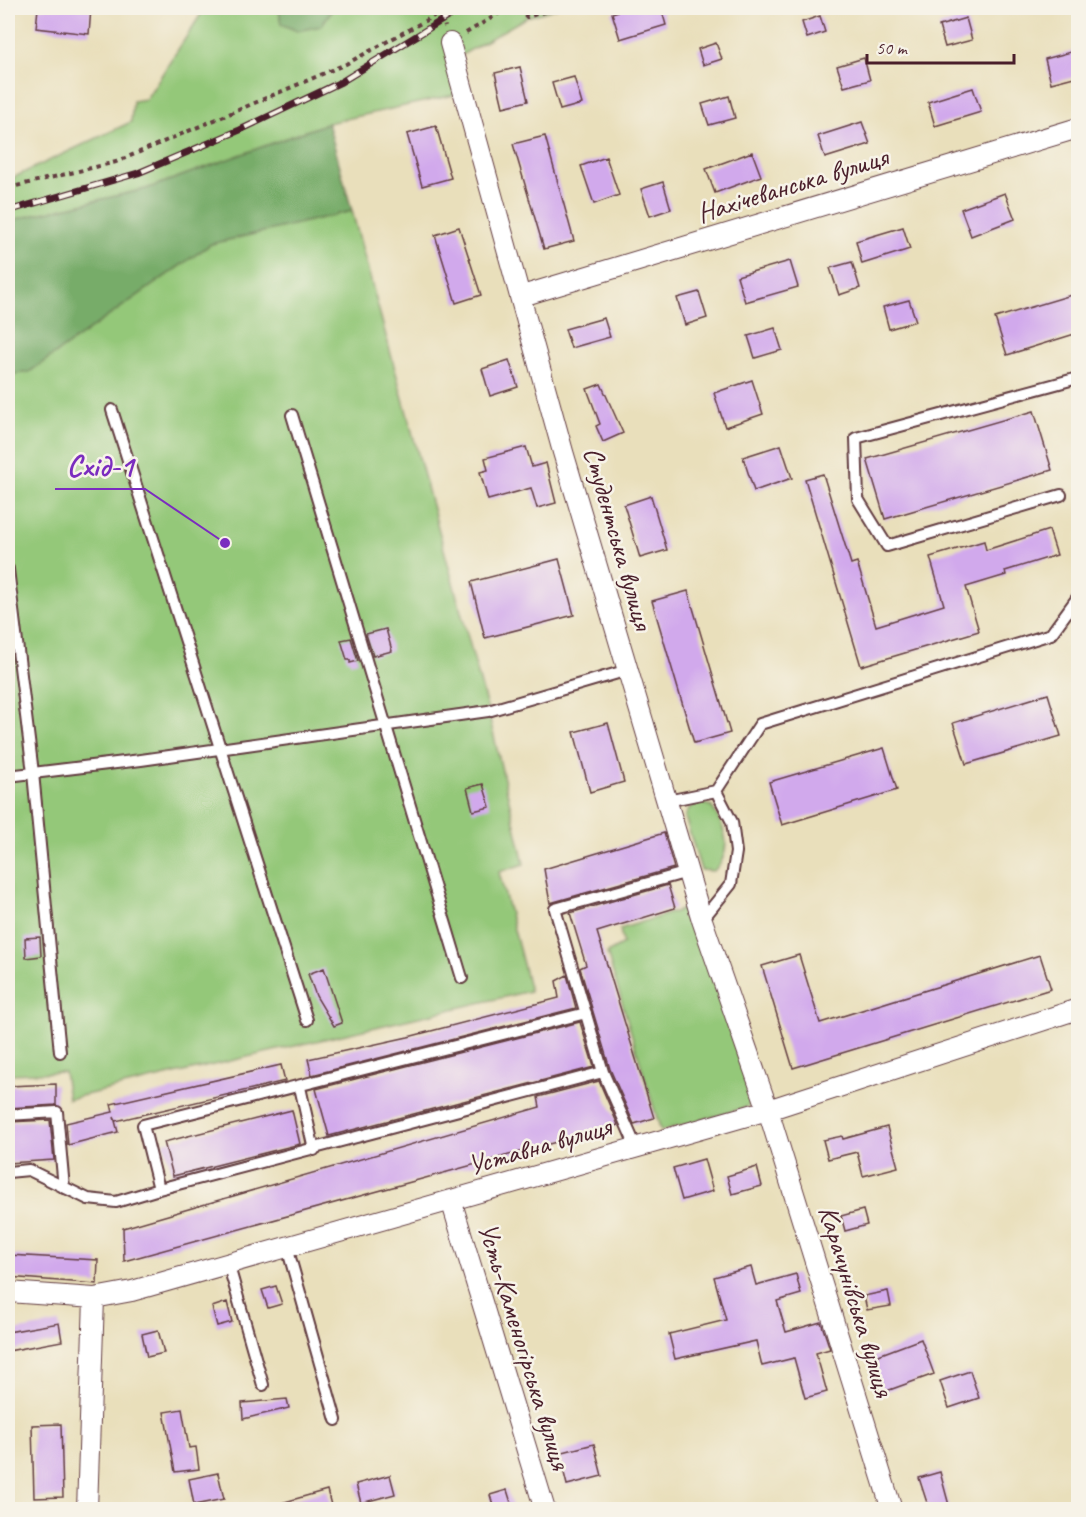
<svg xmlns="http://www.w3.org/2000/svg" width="1086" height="1517" font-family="Caveat,sans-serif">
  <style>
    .green { fill: #94c879; stroke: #6f7452; stroke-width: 1.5 }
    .forest { fill: #77ac69; stroke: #60664a; stroke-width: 1.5 }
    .building { fill: #d1a9ec }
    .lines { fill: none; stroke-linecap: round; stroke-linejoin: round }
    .lane-casing { stroke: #623c41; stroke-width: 14 }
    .street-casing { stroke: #623c41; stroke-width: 22 }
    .path { stroke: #623c41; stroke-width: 4; stroke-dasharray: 4.5 4.5; stroke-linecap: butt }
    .lane { stroke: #fff; stroke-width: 10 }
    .street { stroke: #fff; stroke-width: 20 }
    .rail-casing { stroke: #4a1f2b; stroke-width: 7 }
    .rail { stroke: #f7f3e8; stroke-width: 4.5; stroke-dasharray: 14; stroke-linecap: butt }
    .labels { text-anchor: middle; stroke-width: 5; stroke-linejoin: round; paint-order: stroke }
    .street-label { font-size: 28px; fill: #4a1f2b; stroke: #f7f3e8 }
    .leader { fill: none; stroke: #7b2cbf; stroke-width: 2 }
    .callout-dot { fill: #7b2cbf; stroke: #f7f3e8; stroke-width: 2 }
    .callout-label { font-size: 30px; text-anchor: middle; font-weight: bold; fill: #7b2cbf; stroke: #f7f3e8; stroke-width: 5; stroke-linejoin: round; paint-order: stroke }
  </style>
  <rect width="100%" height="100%" fill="#f7f3e8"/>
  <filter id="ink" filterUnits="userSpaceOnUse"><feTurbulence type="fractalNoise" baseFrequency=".0167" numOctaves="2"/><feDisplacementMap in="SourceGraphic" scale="12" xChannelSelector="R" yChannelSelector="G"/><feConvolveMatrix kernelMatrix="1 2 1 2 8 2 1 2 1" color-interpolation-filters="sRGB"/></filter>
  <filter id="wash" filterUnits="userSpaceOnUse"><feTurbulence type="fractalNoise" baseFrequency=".008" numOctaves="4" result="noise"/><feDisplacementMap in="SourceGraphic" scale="24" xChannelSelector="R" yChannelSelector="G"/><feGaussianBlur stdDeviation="1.35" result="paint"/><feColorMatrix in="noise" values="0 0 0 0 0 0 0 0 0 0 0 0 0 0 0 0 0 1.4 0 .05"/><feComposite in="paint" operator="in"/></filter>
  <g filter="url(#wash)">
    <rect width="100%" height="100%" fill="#e9dfbb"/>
    <path class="green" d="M 205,8 L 279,8 L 281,24 L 321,26 L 333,8 L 557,8 L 527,17 L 455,59 L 463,93 L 328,123 L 146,189 L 8,221 L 8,180 L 131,122 L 133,101 L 146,99 Z
      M 352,211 L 488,711 L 524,864 L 499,872 L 530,991 L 68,1099 L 64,1072 L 8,1074 L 8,375 L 29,372 L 211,244 Z
      M 701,803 L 711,806 C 725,826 734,851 714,871 L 701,870 L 685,817 L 690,807 Z
      M 690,907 L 753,1100 L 747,1107 L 661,1131 L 607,953 L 623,944 L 620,929 Z"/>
    <path class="forest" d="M 279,8 L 333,8 L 321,26 L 297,31 L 281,24 Z
      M 328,123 L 352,211 L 211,244 L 29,372 L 8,375 L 8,221 L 146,189 Z"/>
    <g id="blocks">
      <path class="building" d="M 38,8 L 91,8 L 89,34 L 36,28 Z
        M 628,8 L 661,8 L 666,25 L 620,39 L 612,13 Z
        M 820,16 L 825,32 L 807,38 L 802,22 Z
        M 966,18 L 972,40 L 945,47 L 939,26 Z
        M 716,43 L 722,59 L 703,65 L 698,49 Z
        M 1078,50 L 1078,76 L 1051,83 L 1045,59 Z
        M 864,58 L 870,80 L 844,87 L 837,66 Z
        M 520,67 L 528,101 L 503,107 L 495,73 Z
        M 574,77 L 582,104 L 560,110 L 552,83 Z
        M 973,88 L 981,112 L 935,126 L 928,102 Z
        M 729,96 L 735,118 L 709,125 L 702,104 Z
        M 862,122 L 870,144 L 825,158 L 818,136 Z
        M 436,126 L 451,178 L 422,186 L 407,134 Z
        M 545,136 L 574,241 L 544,249 L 513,144 Z
        M 752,152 L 761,176 L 715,193 L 706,169 Z
        M 606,157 L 619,195 L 594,204 L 581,166 Z
        M 663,182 L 671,209 L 650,216 L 641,189 Z
        M 1005,193 L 1015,219 L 971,236 L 961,209 Z
        M 459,227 L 481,295 L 456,303 L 435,235 Z
        M 903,227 L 910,249 L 862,264 L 856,241 Z
        M 790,261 L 798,287 L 745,302 L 737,276 Z
        M 852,262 L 860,288 L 839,295 L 830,268 Z
        M 699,292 L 707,318 L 685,325 L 677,298 Z
        M 1078,293 L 1078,333 L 1007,355 L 995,318 Z
        M 909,300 L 916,321 L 889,329 L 883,307 Z
        M 604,318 L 610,337 L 571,348 L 565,329 Z
        M 775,328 L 782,350 L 755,358 L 748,336 Z
        M 509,360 L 518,387 L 490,396 L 482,369 Z
        M 752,380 L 763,414 L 725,427 L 714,393 Z
        M 601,384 L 623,433 L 603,442 L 596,426 L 600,424 L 587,389 Z
        M 1034,411 L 1052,470 L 885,519 L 867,459 Z
        M 781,445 L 792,478 L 754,491 L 743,457 Z
        M 526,447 L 532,467 L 546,463 L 556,503 L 537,508 L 531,488 L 488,500 L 480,472 L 488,470 L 485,458 Z
        M 823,474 L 851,564 L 857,562 L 876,626 L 944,605 L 930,557 L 984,541 L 986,550 L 1049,530 L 1057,555 L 1005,571 L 1006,575 L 966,587 L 979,631 L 861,666 L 805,479 Z
        M 651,496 L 667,550 L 640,558 L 624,505 Z
        M 559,559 L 574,615 L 485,638 L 471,582 Z
        M 688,591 L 730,733 L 694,743 L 652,601 Z
        M 386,629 L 392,651 L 373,656 L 366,634 Z
        M 351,638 L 358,661 L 350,663 L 350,660 L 347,660 L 341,640 Z
        M 1048,694 L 1061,736 L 966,764 L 953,723 Z
        M 608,723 L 624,782 L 590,792 L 574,732 Z
        M 884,748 L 897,790 L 782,825 L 769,782 Z
        M 483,784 L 490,807 L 473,811 L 467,788 Z
        M 664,833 L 674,868 L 550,903 L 544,869 Z
        M 668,885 L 675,908 L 597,932 L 654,1118 L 634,1124 L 610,1069 L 580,968 L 586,965 L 570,913 Z
        M 40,937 L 41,956 L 26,958 L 25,938 Z
        M 799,955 L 820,1023 L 1040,955 L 1051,989 L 793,1068 L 762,966 Z
        M 324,968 L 342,1023 L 334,1026 L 316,996 L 308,974 Z
        M 567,975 L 576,1008 L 312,1075 L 308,1059 L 408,1037 L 559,998 L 556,981 Z
        M 580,1022 L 594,1067 L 329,1136 L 316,1089 Z
        M 281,1065 L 285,1081 L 116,1121 L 114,1117 L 118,1132 L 68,1145 L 66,1123 L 113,1112 L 111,1104 Z
        M 599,1081 L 618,1125 L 124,1261 L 123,1228 L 540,1107 L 538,1097 Z
        M 56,1084 L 56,1105 L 8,1108 L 8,1086 Z
        M 292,1110 L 300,1144 L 173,1176 L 164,1142 Z
        M 50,1120 L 54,1160 L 8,1163 L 8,1122 Z
        M 887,1127 L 898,1167 L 863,1176 L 857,1152 L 828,1159 L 823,1140 L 842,1136 L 843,1139 Z
        M 704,1159 L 713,1191 L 682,1200 L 673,1168 Z
        M 757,1167 L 762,1186 L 732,1194 L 727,1176 Z
        M 863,1210 L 867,1225 L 845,1231 L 841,1216 Z
        M 8,1255 L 98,1260 L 97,1284 L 8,1277 Z
        M 751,1267 L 756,1285 L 796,1274 L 801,1294 L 777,1301 L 786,1332 L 821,1322 L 830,1349 L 816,1353 L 827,1392 L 805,1398 L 794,1358 L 762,1366 L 756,1341 L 675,1359 L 669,1334 L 726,1320 L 714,1277 Z
        M 276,1286 L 282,1304 L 268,1308 L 262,1290 Z
        M 888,1291 L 891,1306 L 867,1310 L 864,1296 Z
        M 227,1302 L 232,1322 L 217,1326 L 212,1307 Z
        M 59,1323 L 62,1341 L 8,1351 L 8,1332 Z
        M 158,1330 L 164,1353 L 147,1357 L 142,1334 Z
        M 921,1339 L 934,1374 L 881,1393 L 868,1359 Z
        M 970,1371 L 979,1398 L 949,1408 L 940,1381 Z
        M 287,1399 L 289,1408 L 243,1419 L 242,1403 Z
        M 182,1409 L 189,1448 L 196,1447 L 199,1469 L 175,1472 L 164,1412 Z
        M 61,1424 L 63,1497 L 34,1498 L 32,1425 Z
        M 594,1444 L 602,1476 L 567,1485 L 559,1453 Z
        M 940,1472 L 950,1509 L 929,1509 L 919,1478 Z
        M 218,1473 L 224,1499 L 194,1505 L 189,1479 Z
        M 390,1475 L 395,1494 L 361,1503 L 356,1484 Z
        M 327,1490 L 332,1509 L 274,1509 L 274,1505 Z
        M 507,1490 L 512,1506 L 494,1509 L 490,1495 Z"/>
    </g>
  </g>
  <g filter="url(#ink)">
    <use href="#blocks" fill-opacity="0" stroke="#623c41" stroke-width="1.5"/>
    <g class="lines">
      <g class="lane-casing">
        <path id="lane" d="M 112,410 L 307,1020
          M 292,415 L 462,978
          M 1061,495 L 887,546 L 858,499 L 856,438 L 1078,378
          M 8,569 L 33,773 L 60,1052
          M 8,776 L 141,760 L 488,711 L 628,670
          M 716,791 L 760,724 L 1051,634 L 1078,597
          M 667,801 L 716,791 L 732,822 L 736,852 L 731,884 L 702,920
          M 586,1013 L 143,1125 L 159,1189 L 603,1072
          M 300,1087 L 314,1150
          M 8,1115 L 57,1112 L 64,1188
          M 636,1147 L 603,1072 L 555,909 L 688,872
          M 8,1172 L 29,1170 L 88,1199 L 116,1202 L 159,1189
          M 287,1247 L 336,1420
          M 228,1263 L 263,1385"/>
      </g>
      <g class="street-casing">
        <path id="street" d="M 450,43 L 563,452 L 702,920 L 768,1110 L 892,1510
          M 522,296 L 1078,128
          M 451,1200 L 545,1510
          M 8,1292 L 94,1298 L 132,1291 L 768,1110 L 1078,1009
          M 87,1510 L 94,1298"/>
      </g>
      <path class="path" d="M 440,8 L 445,27
        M 518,8 L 527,17 L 557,8
        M 466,33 L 508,8
        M 8,188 L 116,162 L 346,64 L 441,12"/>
      <use href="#lane" class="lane"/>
      <use href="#street" class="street"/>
      <g class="rail-casing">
        <path id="rail" d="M 8,211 L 138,173 L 240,130 L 341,82 L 462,8"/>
      </g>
      <use href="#rail" class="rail"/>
    </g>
  </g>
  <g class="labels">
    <g class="street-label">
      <text transform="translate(792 184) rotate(-17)" y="10">Нахічеванська вулиця</text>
      <text transform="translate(619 538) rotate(74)" y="10">Студентська вулиця</text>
      <text transform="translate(539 1145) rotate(-16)" y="10">Уставна вулиця</text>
      <text transform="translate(857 1301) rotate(73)" y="10">Карачунівська вулиця</text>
      <text transform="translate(525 1346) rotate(73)" y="10">Усть-Каменогірська вулиця</text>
    </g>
  </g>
  <path class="leader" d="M225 543L145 489H55"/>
  <circle class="callout-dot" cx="225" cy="543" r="6"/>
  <g class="callout-label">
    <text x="100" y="476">Схід-1</text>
  </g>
  <rect width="1086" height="1517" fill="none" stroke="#f7f3e8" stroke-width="30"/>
  <path d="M867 54v9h147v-9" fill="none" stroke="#4a1f2b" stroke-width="3"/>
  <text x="876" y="54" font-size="18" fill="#4a1f2b" stroke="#f7f3e8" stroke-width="4.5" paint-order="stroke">50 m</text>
</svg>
